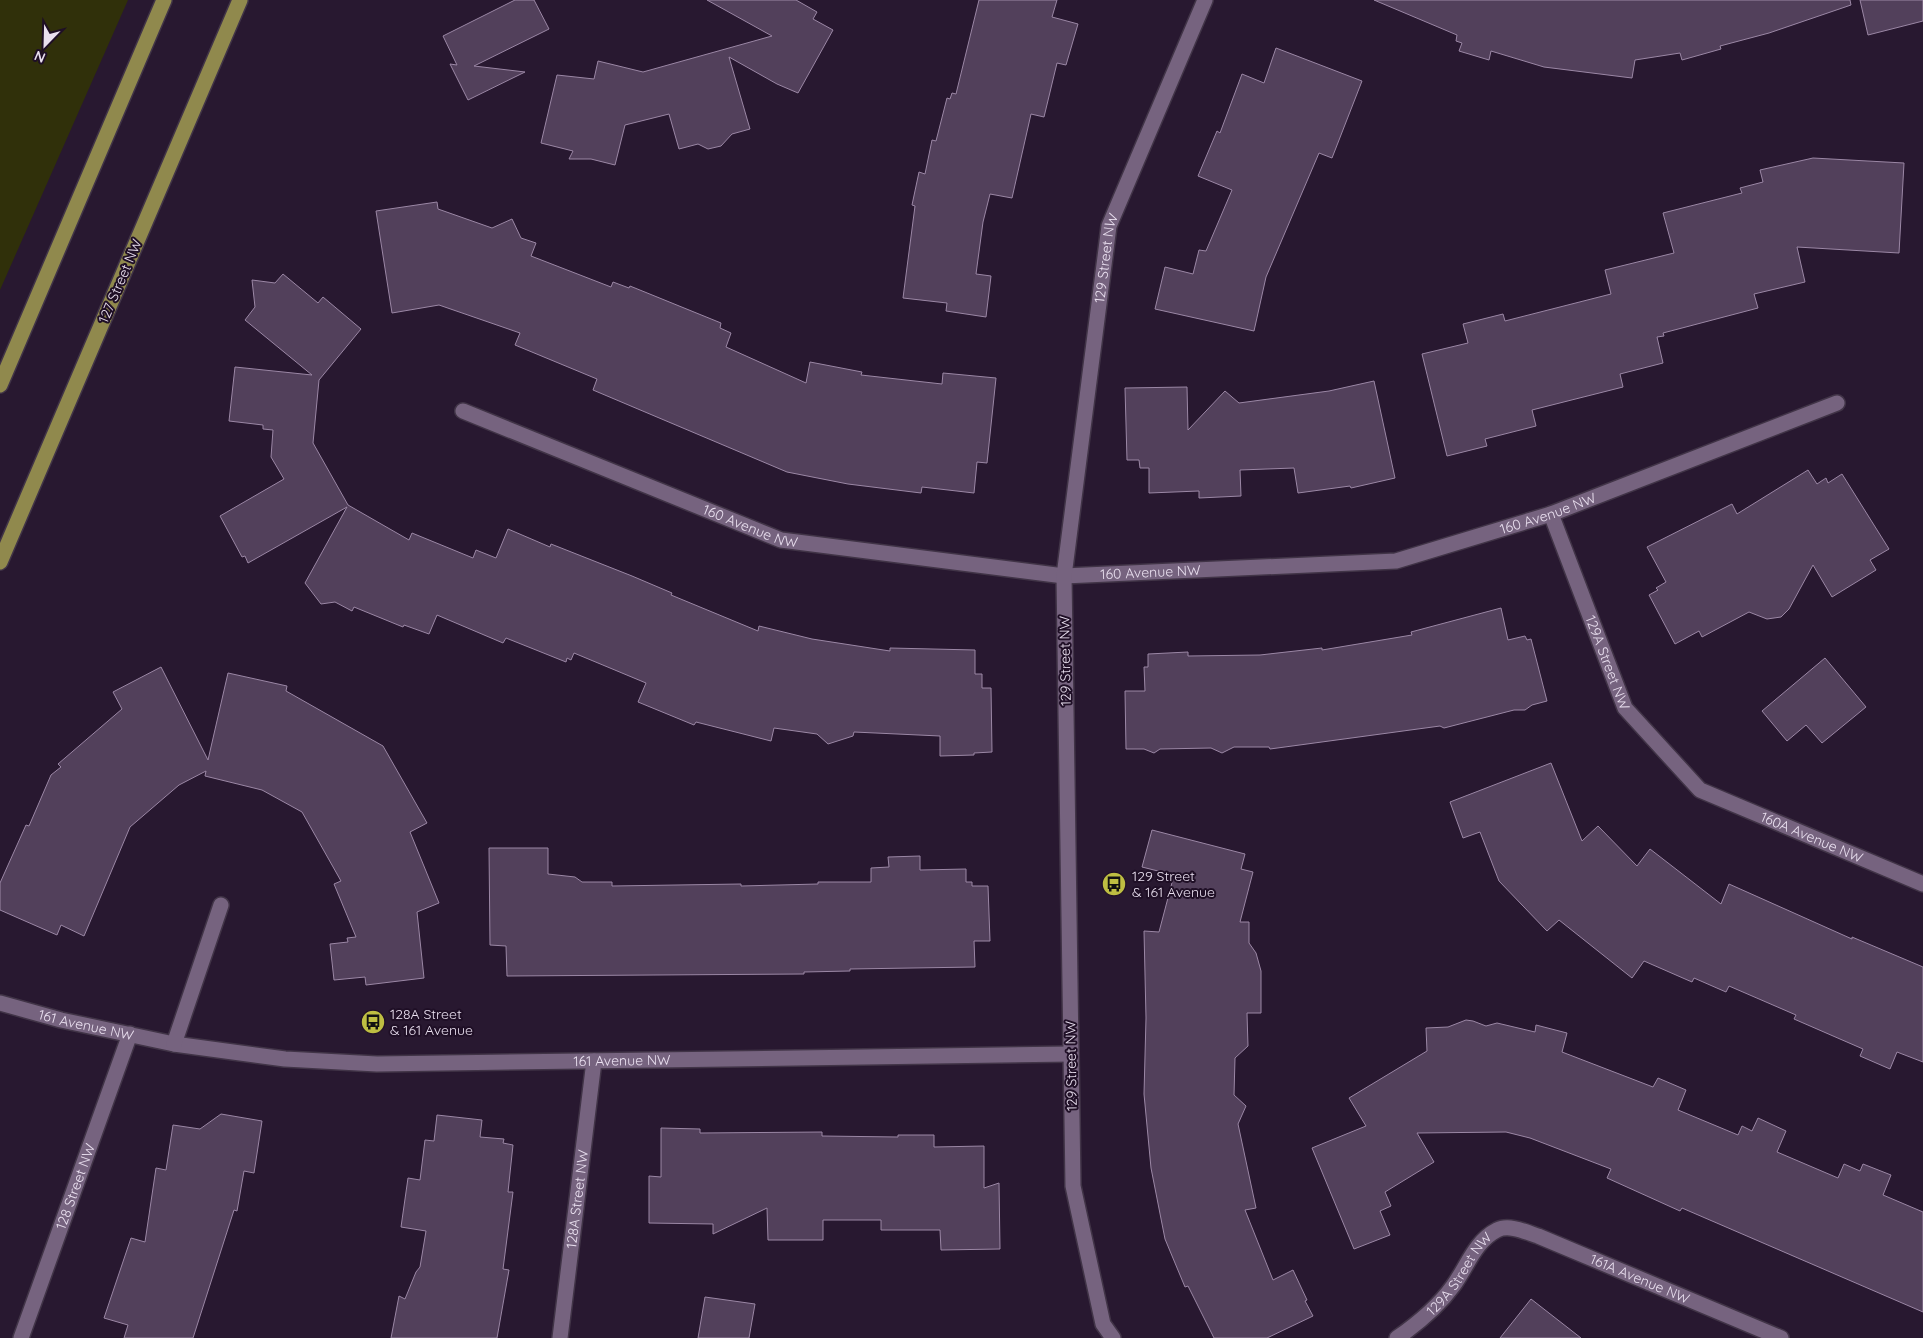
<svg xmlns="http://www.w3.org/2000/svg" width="1923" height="1338" font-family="Quicksand,sans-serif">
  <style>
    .green { fill: #30300a }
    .building { fill: #52405b; stroke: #9b87a5 }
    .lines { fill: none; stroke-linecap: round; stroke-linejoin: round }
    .minor-casing { stroke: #413447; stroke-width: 18 }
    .major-casing { stroke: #413447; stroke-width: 18 }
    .minor { stroke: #76637f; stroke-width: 15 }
    .major { stroke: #90894d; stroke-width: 15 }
    .labels { text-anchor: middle; stroke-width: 4; stroke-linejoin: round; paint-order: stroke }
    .street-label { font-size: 14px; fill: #eae0f0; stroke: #1f0f26 }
    .poi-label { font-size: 14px; fill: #eae0f0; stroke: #1f0f26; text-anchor: start }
  </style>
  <rect width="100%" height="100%" fill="#281830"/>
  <path class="green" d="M 0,0 L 128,0 L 0,290 Z"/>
  <path class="building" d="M 515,0 L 534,0 L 549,29 L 474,66 L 525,72 L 468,100 L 450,64 L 457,65 L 443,36 Z
    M 707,0 L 796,0 L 817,12 L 813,19 L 833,30 L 798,93 L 777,84 L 729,57 L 750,129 L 732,134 L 721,146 L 708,149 L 698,144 L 679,149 L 669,114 L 625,125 L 615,165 L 591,159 L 569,159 L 573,151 L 541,143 L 557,75 L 594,79 L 598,61 L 643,72 L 772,36 Z
    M 979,0 L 1057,0 L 1052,17 L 1078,24 L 1066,65 L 1057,63 L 1044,117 L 1031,114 L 1012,198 L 990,194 L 983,222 L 976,274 L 991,276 L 986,317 L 946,311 L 947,303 L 903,298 L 915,206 L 912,205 L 919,172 L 925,174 L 932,140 L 936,141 L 947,98 L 950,99 L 952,93 L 956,94 Z
    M 1374,0 L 1850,0 L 1851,5 L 1769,33 L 1720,46 L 1721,49 L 1682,60 L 1680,53 L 1635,60 L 1632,78 L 1544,67 L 1491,51 L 1489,60 L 1459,51 L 1462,43 L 1456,41 L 1457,35 Z
    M 1860,0 L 1923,0 L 1923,21 L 1868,35 Z
    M 1276,48 L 1362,81 L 1332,158 L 1319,153 L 1266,277 L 1254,331 L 1155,309 L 1165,267 L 1193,274 L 1199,250 L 1206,251 L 1232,190 L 1198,176 L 1217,131 L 1220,133 L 1242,74 L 1264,83 Z
    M 1813,158 L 1904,163 L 1899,253 L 1797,247 L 1805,282 L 1754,294 L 1758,308 L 1663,333 L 1664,336 L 1657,337 L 1663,363 L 1620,374 L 1623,387 L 1532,410 L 1536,426 L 1485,439 L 1487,446 L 1447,456 L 1422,354 L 1468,343 L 1463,324 L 1503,314 L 1505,321 L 1611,294 L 1605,270 L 1674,253 L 1663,213 L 1742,193 L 1740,188 L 1763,182 L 1760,170 Z
    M 437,202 L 438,209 L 492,228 L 512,219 L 521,238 L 536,243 L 531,256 L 611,287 L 613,282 L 629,288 L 630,286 L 721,323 L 720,328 L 731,333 L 726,347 L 806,383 L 810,362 L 862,372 L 861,375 L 942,384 L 943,373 L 996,378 L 987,463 L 977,462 L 974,493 L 922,487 L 921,493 L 848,484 L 787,472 L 593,390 L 597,379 L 515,345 L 520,333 L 439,305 L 392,313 L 376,211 Z
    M 283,274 L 318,303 L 323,297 L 361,329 L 319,380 L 313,443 L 348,505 L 409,540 L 412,533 L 473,558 L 476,550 L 496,558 L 508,529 L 550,547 L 551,544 L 632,576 L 672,593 L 671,595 L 758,631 L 759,626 L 812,639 L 890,651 L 890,648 L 975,650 L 975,674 L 982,674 L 982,688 L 991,688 L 992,752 L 974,753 L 974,755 L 940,756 L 940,736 L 854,732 L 853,736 L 828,744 L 817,734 L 774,728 L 771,741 L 696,722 L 694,725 L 638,702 L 646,683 L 574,653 L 571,660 L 567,658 L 566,662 L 506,638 L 503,643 L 437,615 L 429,634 L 404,625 L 403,627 L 354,607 L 352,611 L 335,602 L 321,604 L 305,583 L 347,507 L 248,563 L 245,556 L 242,557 L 220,516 L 284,479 L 271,457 L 273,430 L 263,429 L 263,425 L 229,421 L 235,367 L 312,375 L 245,320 L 255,307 L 252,280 L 275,283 Z
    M 1374,381 L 1395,478 L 1351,488 L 1350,486 L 1298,493 L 1294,468 L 1240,470 L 1241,496 L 1199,498 L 1199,491 L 1149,493 L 1149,468 L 1140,468 L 1139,460 L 1127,460 L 1125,388 L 1187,387 L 1188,430 L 1225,391 L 1239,403 L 1329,391 Z
    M 1808,470 L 1817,484 L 1826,478 L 1828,483 L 1842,474 L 1889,549 L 1870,560 L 1876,570 L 1832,597 L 1813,565 L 1789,609 L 1781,617 L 1767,619 L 1749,612 L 1702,637 L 1699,631 L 1675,644 L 1649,595 L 1658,590 L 1656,588 L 1666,582 L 1647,547 L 1732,504 L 1737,514 Z
    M 1501,608 L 1508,640 L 1525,636 L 1527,640 L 1531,639 L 1547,701 L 1532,705 L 1525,710 L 1514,710 L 1444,728 L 1440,726 L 1270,749 L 1269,747 L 1234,747 L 1222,753 L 1211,748 L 1160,749 L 1154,753 L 1144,749 L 1126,749 L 1125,691 L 1145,691 L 1144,667 L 1148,667 L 1148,654 L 1188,652 L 1188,656 L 1260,655 L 1322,648 L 1322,650 L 1412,635 L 1411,632 Z
    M 1825,658 L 1866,707 L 1822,743 L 1806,725 L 1787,741 L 1762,711 Z
    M 161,667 L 208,760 L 228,673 L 287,686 L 286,691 L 383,746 L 427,823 L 410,832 L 439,903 L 417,912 L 424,978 L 366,985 L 365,977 L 334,980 L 330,944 L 348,942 L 347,938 L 356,937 L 334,884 L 341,881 L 302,812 L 262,790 L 205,776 L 206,771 L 179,785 L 130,827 L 84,936 L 61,925 L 57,935 L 0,910 L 0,883 L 26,825 L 29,826 L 51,775 L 61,767 L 58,764 L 122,709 L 113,692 Z
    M 1551,763 L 1582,841 L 1598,826 L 1637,866 L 1650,849 L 1721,904 L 1729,884 L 1852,939 L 1852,937 L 1923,967 L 1923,1062 L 1897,1052 L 1890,1069 L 1860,1056 L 1863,1049 L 1794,1019 L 1796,1015 L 1729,986 L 1726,992 L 1694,978 L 1692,982 L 1644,961 L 1632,978 L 1559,920 L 1547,931 L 1499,881 L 1480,832 L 1463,838 L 1450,802 Z
    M 1152,830 L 1245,854 L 1241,869 L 1253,872 L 1240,922 L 1249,922 L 1249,943 L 1256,953 L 1261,971 L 1261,1013 L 1247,1013 L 1248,1046 L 1235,1058 L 1234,1095 L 1246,1106 L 1238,1124 L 1256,1208 L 1245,1210 L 1273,1280 L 1293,1270 L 1307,1300 L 1305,1301 L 1313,1316 L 1267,1338 L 1214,1338 L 1188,1286 L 1185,1287 L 1165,1239 L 1151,1168 L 1144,1094 L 1146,1018 L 1144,931 L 1159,932 L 1174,875 L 1142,867 Z
    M 489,848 L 548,848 L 548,874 L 575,877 L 582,882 L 612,882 L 612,886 L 741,884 L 741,886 L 818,884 L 818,882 L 871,882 L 871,868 L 889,867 L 888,857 L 920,856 L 920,870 L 966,869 L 966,882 L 972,882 L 972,886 L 988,886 L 990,941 L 974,941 L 975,967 L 850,969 L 850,971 L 804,972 L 804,974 L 507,976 L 506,946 L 490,945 Z
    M 1466,1020 L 1473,1021 L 1486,1026 L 1497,1023 L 1535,1032 L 1536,1025 L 1567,1033 L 1562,1052 L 1653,1087 L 1658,1078 L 1686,1090 L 1678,1110 L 1738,1135 L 1742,1126 L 1752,1131 L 1758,1118 L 1786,1131 L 1777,1152 L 1838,1178 L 1844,1164 L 1860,1171 L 1863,1164 L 1891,1175 L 1883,1195 L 1923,1212 L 1923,1312 L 1682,1208 L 1680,1211 L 1607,1178 L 1611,1169 L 1530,1138 L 1506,1132 L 1417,1133 L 1434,1162 L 1385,1192 L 1391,1206 L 1380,1211 L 1390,1235 L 1354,1249 L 1312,1148 L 1366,1126 L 1349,1098 L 1427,1051 L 1426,1028 L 1448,1027 Z
    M 221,1114 L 262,1121 L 254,1173 L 244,1171 L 237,1211 L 234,1210 L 193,1338 L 124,1338 L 128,1325 L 104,1318 L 131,1238 L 145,1242 L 156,1168 L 166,1170 L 173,1125 L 200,1129 Z
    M 437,1115 L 482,1120 L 480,1137 L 504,1139 L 503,1143 L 513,1145 L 508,1192 L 513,1192 L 503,1269 L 509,1270 L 497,1338 L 391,1338 L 399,1296 L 405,1299 L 416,1272 L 420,1267 L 426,1231 L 401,1227 L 408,1178 L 420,1180 L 425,1140 L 434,1141 Z
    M 661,1128 L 700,1129 L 700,1133 L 822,1132 L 822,1136 L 898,1137 L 898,1135 L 934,1135 L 934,1147 L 984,1146 L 984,1188 L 999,1183 L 1000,1249 L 941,1250 L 940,1230 L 881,1230 L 881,1220 L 823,1220 L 823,1240 L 768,1240 L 767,1208 L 713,1234 L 713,1224 L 649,1223 L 649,1176 L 661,1177 Z
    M 705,1297 L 755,1304 L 749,1338 L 698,1338 Z
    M 1531,1299 L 1581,1338 L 1500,1338 Z"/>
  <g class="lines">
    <g class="minor-casing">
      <g id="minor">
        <path id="s1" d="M 463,411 L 781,540 L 1064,576 L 1396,561 L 1551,514 L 1837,403"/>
        <path id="s2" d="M 1551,514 L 1625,708 L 1700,790 L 1923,884"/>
        <path id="s3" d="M 0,1003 L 61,1020 L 174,1044 L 285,1059 L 377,1064 L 1071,1054"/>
        <path d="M 174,1044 L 221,905"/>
        <path id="s4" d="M 21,1338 L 130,1034"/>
        <path id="s5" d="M 560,1338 L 594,1061"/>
        <path id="s6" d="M 1113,1338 L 1103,1324 L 1073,1186 L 1064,576 L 1109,226 L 1205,0"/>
        <path id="s7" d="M 1397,1338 C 1417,1324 1438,1307 1453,1286 C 1467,1267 1475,1241 1497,1230 C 1509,1224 1526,1232 1538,1236 L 1781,1338"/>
      </g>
    </g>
    <g class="major-casing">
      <path id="major" d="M 0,385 L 164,0
        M 0,562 L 240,0"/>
    </g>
    <use href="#minor" class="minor"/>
    <use href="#major" class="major"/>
  </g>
  <defs>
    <g id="bus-disc" transform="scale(1.25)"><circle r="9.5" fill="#bebe42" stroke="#1f0f26"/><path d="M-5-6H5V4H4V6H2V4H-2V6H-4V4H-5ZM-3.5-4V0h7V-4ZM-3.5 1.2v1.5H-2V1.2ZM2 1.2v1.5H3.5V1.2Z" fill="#111"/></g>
  </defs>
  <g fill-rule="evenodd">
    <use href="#bus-disc" x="1114" y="884"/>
    <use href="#bus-disc" x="373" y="1022"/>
  </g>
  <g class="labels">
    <g class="street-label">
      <text dy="5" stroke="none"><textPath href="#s6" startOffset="1089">129 Street NW</textPath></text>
      <text transform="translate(120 281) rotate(-67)" y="5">127 Street NW</text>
      <text dy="5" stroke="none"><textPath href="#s1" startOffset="1120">160 Avenue NW</textPath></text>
      <text dy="5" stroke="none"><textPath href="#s1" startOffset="310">160 Avenue NW</textPath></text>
      <text dy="5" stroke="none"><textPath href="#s1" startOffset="715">160 Avenue NW</textPath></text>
      <text transform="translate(1065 661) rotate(-91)" y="5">129 Street NW</text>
      <text dy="5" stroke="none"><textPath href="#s2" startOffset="159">129A Street NW</textPath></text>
      <text dy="5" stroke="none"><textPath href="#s2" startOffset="440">160A Avenue NW</textPath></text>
      <text dy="5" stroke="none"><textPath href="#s3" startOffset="89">161 Avenue NW</textPath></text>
      <text dy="5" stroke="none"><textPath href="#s3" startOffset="628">161 Avenue NW</textPath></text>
      <text transform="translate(1071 1066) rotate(-91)" y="5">129 Street NW</text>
      <text dy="5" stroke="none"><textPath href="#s4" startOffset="161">128 Street NW</textPath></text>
      <text dy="5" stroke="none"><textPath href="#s5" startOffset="140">128A Street NW</textPath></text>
      <text dy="5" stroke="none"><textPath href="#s7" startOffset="90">129A Street NW</textPath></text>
      <text dy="5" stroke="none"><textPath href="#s7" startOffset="302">161A Avenue NW</textPath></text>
    </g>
    <g class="poi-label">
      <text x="1132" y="881">129 Street<tspan x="1132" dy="16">&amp; 161 Avenue</tspan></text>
      <text x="390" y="1019">128A Street<tspan x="390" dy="16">&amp; 161 Avenue</tspan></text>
    </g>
  </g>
  <g transform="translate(45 45) rotate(203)" stroke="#1f0f26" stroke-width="4" paint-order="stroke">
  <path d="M0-4L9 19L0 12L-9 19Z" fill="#eae0f0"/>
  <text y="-8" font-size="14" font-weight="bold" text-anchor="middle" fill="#eae0f0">N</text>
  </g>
</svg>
